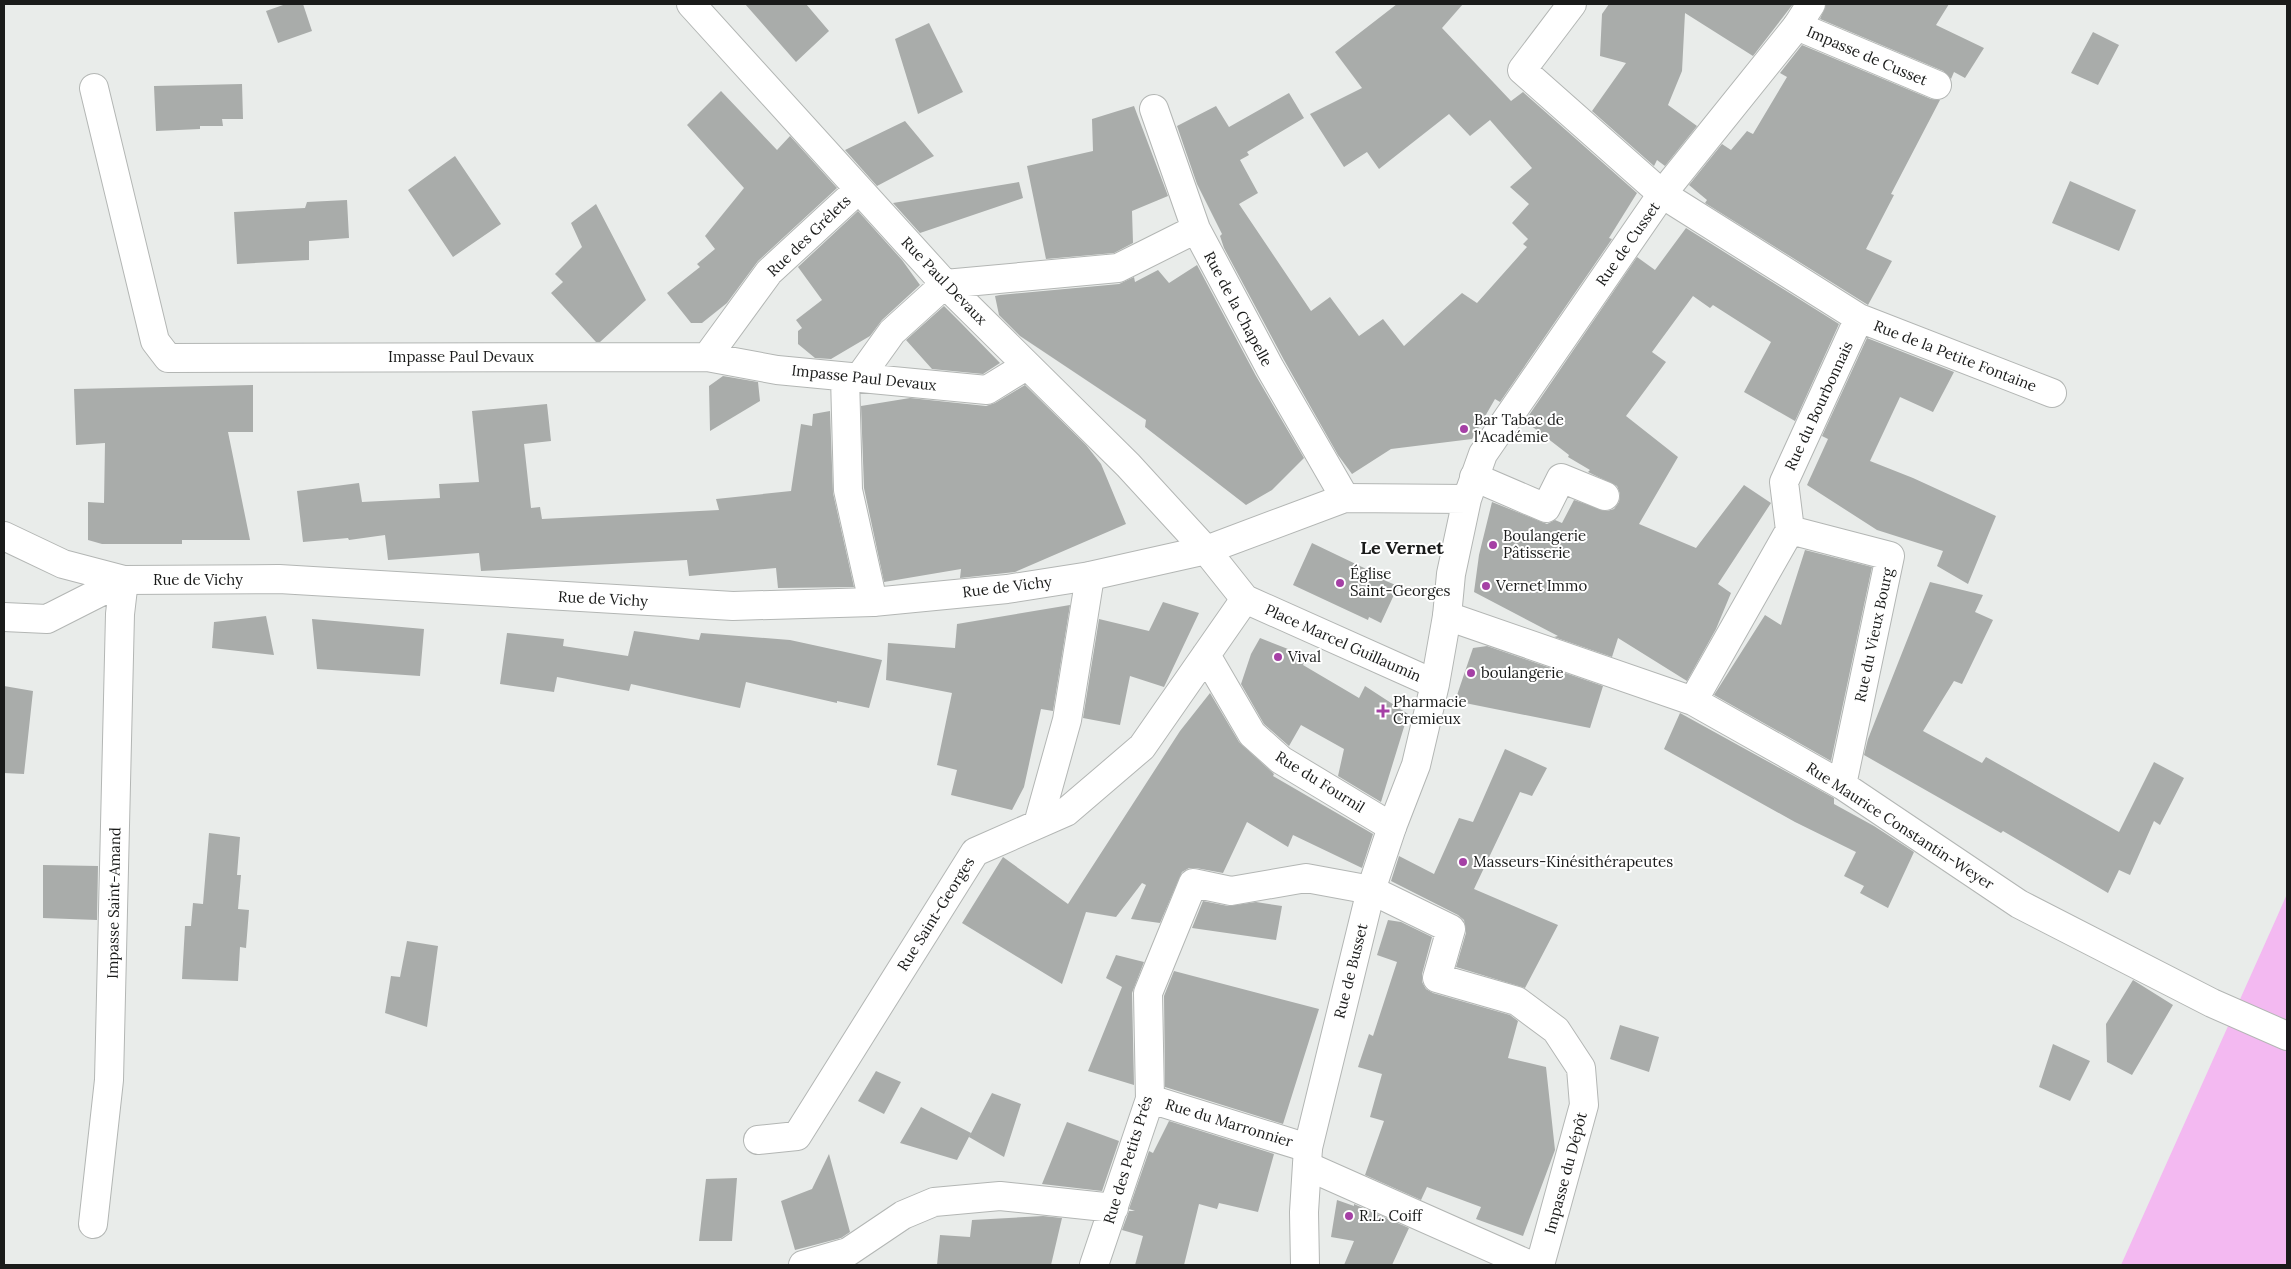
<svg xmlns="http://www.w3.org/2000/svg" width="2291" height="1269" font-family="Lora,serif">
  <style>
    .green { fill: #f3b9f1 }
    .building { fill: #a9acaa }
    .lines { fill: none; stroke-linecap: round; stroke-linejoin: round }
    .minor-casing { stroke: #b3b6b4; stroke-width: 30 }
    .tertiary-casing { stroke: #b3b6b4; stroke-width: 30 }
    .minor { stroke: #fff; stroke-width: 28 }
    .tertiary { stroke: #fff; stroke-width: 28 }
    .poi-dot { fill: #a540a5; stroke: #fff; stroke-width: 2 }
    .labels { text-anchor: middle; stroke-width: 4; stroke-linejoin: round; paint-order: stroke }
    .street-label { font-size: 15px; fill: #1a1b1a; stroke: #fff }
    .poi-label { font-size: 15px; fill: #1a1b1a; stroke: #fff; text-anchor: start }
    .quarter-label { font-size: 18px; font-weight: bold; fill: #1a1b1a; stroke: #fff }
  </style>
  <rect width="100%" height="100%" fill="#e9ecea"/>
  <path class="green" d="M 2287,894 L 2287,1265 L 2121,1265 L 2276,919 Z"/>
  <path class="building" d="M 286,4 L 303,4 L 312,31 L 278,43 L 266,11 Z
    M 745,4 L 806,4 L 829,31 L 796,62 Z
    M 1397,4 L 1463,4 L 1442,28 L 1511,101 L 1523,92 L 1637,193 L 1609,238 L 1612,239 L 1500,402 L 1495,399 L 1472,439 L 1391,449 L 1352,474 L 1338,455 L 1284,360 L 1224,248 L 1220,236 L 1222,234 L 1197,184 L 1177,126 L 1216,106 L 1229,127 L 1289,93 L 1304,118 L 1247,152 L 1249,155 L 1240,160 L 1258,193 L 1239,204 L 1311,311 L 1330,297 L 1359,336 L 1383,319 L 1404,346 L 1462,293 L 1477,303 L 1527,247 L 1523,244 L 1528,239 L 1512,223 L 1529,204 L 1510,187 L 1532,168 L 1490,120 L 1470,136 L 1449,114 L 1379,169 L 1367,152 L 1344,167 L 1310,114 L 1362,88 L 1335,52 Z
    M 1609,4 L 1793,4 L 1753,56 L 1685,13 L 1682,71 L 1668,105 L 1697,126 L 1665,166 L 1657,160 L 1654,166 L 1592,111 L 1626,63 L 1600,56 L 1602,14 Z
    M 1826,4 L 1949,4 L 1936,25 L 1984,48 L 1965,78 L 1954,72 L 1951,79 L 1943,71 L 1820,19 Z
    M 929,23 L 963,92 L 918,114 L 895,39 Z
    M 2093,32 L 2119,45 L 2098,85 L 2071,73 Z
    M 1802,45 L 1931,99 L 1940,100 L 1891,194 L 1894,195 L 1866,249 L 1892,261 L 1868,305 L 1705,203 L 1707,200 L 1689,185 L 1722,144 L 1731,150 L 1747,131 L 1753,134 L 1787,77 L 1780,73 Z
    M 242,84 L 243,119 L 222,119 L 223,126 L 200,126 L 200,129 L 156,131 L 154,86 Z
    M 721,91 L 777,150 L 790,136 L 837,188 L 758,261 L 727,303 L 702,323 L 691,323 L 667,293 L 700,267 L 697,264 L 715,249 L 705,236 L 744,188 L 687,125 Z
    M 1134,106 L 1168,196 L 1132,211 L 1133,243 L 1114,253 L 1046,259 L 1027,166 L 1093,151 L 1092,119 Z
    M 905,121 L 934,156 L 877,186 L 845,150 Z
    M 455,156 L 501,224 L 453,257 L 408,190 Z
    M 2070,181 L 2136,210 L 2119,251 L 2052,223 Z
    M 1019,182 L 1023,198 L 920,233 L 893,203 Z
    M 347,200 L 349,238 L 309,241 L 309,260 L 237,264 L 234,212 L 305,208 L 307,202 Z
    M 596,204 L 646,300 L 600,342 L 596,342 L 551,293 L 563,282 L 555,274 L 582,247 L 571,223 Z
    M 858,211 L 902,260 L 920,285 L 882,320 L 870,336 L 831,359 L 815,358 L 798,344 L 798,331 L 802,328 L 796,320 L 822,300 L 798,267 Z
    M 1686,228 L 1839,324 L 1795,421 L 1744,392 L 1771,342 L 1713,305 L 1710,308 L 1693,296 L 1652,352 L 1666,362 L 1626,416 L 1678,457 L 1639,524 L 1696,548 L 1744,485 L 1771,503 L 1718,584 L 1731,593 L 1716,629 L 1687,681 L 1618,638 L 1612,657 L 1554,637 L 1558,636 L 1474,592 L 1479,555 L 1492,502 L 1547,524 L 1555,520 L 1562,523 L 1574,500 L 1607,511 L 1614,509 L 1619,502 L 1620,494 L 1617,486 L 1588,472 L 1590,470 L 1568,457 L 1569,455 L 1525,421 L 1637,257 L 1655,270 Z
    M 1197,265 L 1256,376 L 1304,458 L 1272,490 L 1246,505 L 1145,427 L 1146,420 L 1020,336 L 999,315 L 995,296 L 1000,295 L 1119,284 L 1134,277 L 1135,282 L 1158,270 L 1169,283 Z
    M 944,306 L 961,323 L 1000,363 L 983,374 L 932,369 L 906,340 Z
    M 1867,338 L 1954,372 L 1933,412 L 1900,397 L 1870,461 L 1913,478 L 1996,516 L 1968,584 L 1937,566 L 1943,551 L 1877,530 L 1807,485 L 1828,439 L 1822,436 Z
    M 723,376 L 758,382 L 760,401 L 710,431 L 709,386 Z
    M 253,385 L 253,432 L 228,432 L 250,540 L 182,540 L 182,544 L 102,544 L 88,540 L 88,502 L 104,503 L 105,443 L 76,445 L 74,389 Z
    M 1025,385 L 1086,445 L 1101,464 L 1126,524 L 1015,572 L 960,578 L 961,569 L 884,582 L 864,488 L 861,406 L 910,398 L 986,406 L 995,403 Z
    M 547,404 L 551,441 L 524,444 L 531,508 L 540,507 L 542,519 L 719,510 L 716,499 L 791,491 L 801,424 L 812,426 L 813,414 L 830,411 L 833,493 L 854,587 L 778,588 L 776,568 L 689,576 L 687,560 L 481,571 L 479,553 L 388,560 L 385,535 L 349,540 L 348,538 L 303,542 L 297,491 L 359,483 L 362,502 L 440,498 L 439,484 L 479,482 L 472,411 Z
    M 1312,543 L 1387,579 L 1386,581 L 1398,586 L 1381,623 L 1369,617 L 1368,620 L 1293,585 Z
    M 1805,550 L 1872,567 L 1831,761 L 1714,695 L 1765,615 L 1781,625 Z
    M 1930,582 L 1983,595 L 1975,612 L 1993,620 L 1962,684 L 1954,681 L 1923,731 L 1982,763 L 1986,757 L 2119,832 L 2154,762 L 2184,778 L 2160,825 L 2154,821 L 2130,875 L 2119,870 L 2108,893 L 2003,831 L 2001,833 L 1864,755 L 1868,739 Z
    M 1163,602 L 1199,613 L 1164,687 L 1130,676 L 1120,725 L 1083,718 L 1099,619 L 1149,631 Z
    M 1070,605 L 1053,711 L 1041,709 L 1024,787 L 1012,810 L 951,795 L 957,770 L 937,765 L 952,693 L 886,680 L 888,643 L 955,648 L 957,624 Z
    M 266,616 L 274,655 L 212,648 L 214,622 Z
    M 312,619 L 424,629 L 420,676 L 317,669 Z
    M 634,631 L 699,640 L 701,633 L 790,640 L 882,660 L 869,708 L 837,701 L 837,703 L 746,682 L 740,708 L 631,684 L 629,691 L 557,677 L 554,692 L 500,684 L 507,633 L 564,639 L 563,646 L 628,656 Z
    M 1260,638 L 1306,656 L 1303,665 L 1359,698 L 1365,686 L 1408,714 L 1381,802 L 1338,776 L 1344,749 L 1301,725 L 1289,746 L 1264,724 L 1241,684 L 1251,654 Z
    M 1487,646 L 1603,686 L 1590,728 L 1455,701 L 1473,648 Z
    M 4,686 L 33,691 L 24,774 L 4,773 Z
    M 1210,693 L 1239,742 L 1274,774 L 1273,776 L 1373,834 L 1362,868 L 1293,835 L 1288,847 L 1247,822 L 1223,873 L 1196,868 L 1189,868 L 1182,872 L 1160,923 L 1131,919 L 1146,885 L 1142,883 L 1116,917 L 1086,912 L 1062,984 L 962,923 L 1003,857 L 1068,904 L 1180,731 Z
    M 1680,713 L 1834,798 L 1834,804 L 1874,826 L 1914,852 L 1888,908 L 1860,893 L 1864,886 L 1844,876 L 1856,852 L 1795,822 L 1664,749 Z
    M 1505,749 L 1547,768 L 1532,796 L 1520,792 L 1474,889 L 1558,925 L 1525,988 L 1456,967 L 1466,933 L 1464,920 L 1458,915 L 1391,881 L 1399,856 L 1434,874 L 1459,818 L 1473,822 Z
    M 209,833 L 240,837 L 237,875 L 241,875 L 238,909 L 249,910 L 246,948 L 240,947 L 238,981 L 182,979 L 185,926 L 191,926 L 193,903 L 203,904 Z
    M 43,865 L 98,866 L 97,920 L 43,918 Z
    M 1203,901 L 1228,906 L 1256,902 L 1282,906 L 1276,940 L 1192,928 Z
    M 1388,920 L 1401,922 L 1432,937 L 1422,974 L 1422,982 L 1426,989 L 1433,993 L 1510,1015 L 1518,1021 L 1508,1058 L 1546,1067 L 1555,1150 L 1523,1236 L 1476,1219 L 1481,1207 L 1427,1187 L 1421,1200 L 1365,1175 L 1384,1121 L 1370,1117 L 1382,1074 L 1358,1067 L 1369,1034 L 1373,1036 L 1397,962 L 1377,955 Z
    M 407,941 L 438,946 L 427,1027 L 385,1013 L 391,976 L 400,977 Z
    M 1116,955 L 1144,962 L 1132,993 L 1134,1085 L 1088,1071 L 1122,987 L 1106,978 Z
    M 1174,971 L 1319,1009 L 1283,1124 L 1165,1087 L 1164,996 Z
    M 2133,980 L 2173,1005 L 2132,1075 L 2107,1062 L 2106,1024 Z
    M 1620,1025 L 1659,1037 L 1649,1072 L 1610,1059 Z
    M 2053,1044 L 2090,1061 L 2070,1101 L 2039,1087 Z
    M 876,1071 L 901,1082 L 884,1114 L 858,1101 Z
    M 992,1093 L 1021,1104 L 1004,1157 L 969,1137 Z
    M 921,1107 L 971,1133 L 957,1160 L 900,1143 Z
    M 1169,1121 L 1274,1154 L 1258,1212 L 1219,1203 L 1217,1209 L 1199,1204 L 1184,1265 L 1135,1265 L 1143,1236 L 1122,1230 L 1129,1211 L 1135,1211 L 1129,1209 L 1149,1151 L 1153,1153 Z
    M 1067,1122 L 1119,1141 L 1102,1191 L 1042,1184 Z
    M 829,1154 L 850,1232 L 841,1238 L 795,1250 L 781,1201 L 812,1189 Z
    M 737,1178 L 732,1241 L 699,1241 L 706,1179 Z
    M 1337,1200 L 1354,1206 L 1354,1204 L 1409,1228 L 1392,1265 L 1344,1265 L 1354,1241 L 1331,1237 Z
    M 1043,1216 L 1062,1218 L 1051,1265 L 937,1265 L 940,1235 L 970,1237 L 972,1220 Z"/>
  <g class="lines">
    <g class="minor-casing">
      <path id="minor" d="M 691,4 L 945,284 L 1128,465 L 1206,550
        M 1572,4 L 1522,70 L 1662,194 L 1859,318 L 1784,482 L 1790,530 L 1693,701
        M 1797,26 L 1937,85
        M 94,88 L 155,341 L 168,358 L 707,357 L 777,370 L 987,390 L 1026,366
        M 1154,109 L 1196,229 L 1270,368 L 1345,498
        M 1859,318 L 2052,393
        M 707,357 L 769,272 L 858,190
        M 845,377 L 848,490 L 873,602
        M 859,378 L 892,332 L 945,284 L 1118,268 L 1196,229
        M 1474,477 L 1546,508 L 1561,478 L 1605,496
        M 1790,530 L 1890,556 L 1842,785
        M 1447,616 L 1693,701 L 1842,785 L 2019,904 L 2212,1003 L 2287,1036
        M 4,617 L 47,619 L 124,580
        M 1206,655 L 1252,734 L 1281,760 L 1392,827
        M 1038,824 L 1067,720 L 1090,576
        M 1150,1099 L 1308,1148
        M 758,1140 L 797,1136 L 975,852 L 1066,812 L 1142,747 L 1245,599
        M 1307,1166 L 1530,1265
        M 93,1224 L 109,1080 L 120,614 L 124,580
        M 803,1265 L 848,1252 L 903,1215 L 934,1202 L 1000,1196 L 1114,1208
        M 1094,1265 L 1150,1099 L 1148,993 L 1193,883 L 1231,891 L 1306,878 L 1371,890 L 1451,929 L 1437,978 L 1517,1001 L 1556,1030 L 1581,1068 L 1584,1105 L 1540,1265"/>
    </g>
    <g class="tertiary-casing">
      <path id="tertiary" d="M 4,536 L 63,564 L 124,580 L 279,579 L 733,606 L 873,602 L 1007,589 L 1090,576 L 1206,550 L 1345,498 L 1467,499
        M 1206,550 L 1245,599 L 1435,684
        M 1305,1265 L 1304,1212 L 1308,1148 L 1371,890 L 1392,827 L 1416,765 L 1435,684 L 1447,616 L 1451,574 L 1467,499 L 1483,454 L 1662,194 L 1797,26 L 1811,4"/>
    </g>
    <use href="#minor" class="minor"/>
    <use href="#tertiary" class="tertiary"/>
  </g>
  <g class="poi-dot">
    <circle cx="1464" cy="429" r="5"/>
    <circle cx="1493" cy="545" r="5"/>
    <circle cx="1340" cy="583" r="5"/>
    <circle cx="1486" cy="586" r="5"/>
    <circle cx="1278" cy="657" r="5"/>
    <circle cx="1471" cy="673" r="5"/>
    <path d="M1380.5 703.5h5v5h5v5h-5v5h-5v-5h-5v-5h5z"/>
    <circle cx="1463" cy="862" r="5"/>
    <circle cx="1349" cy="1216" r="5"/>
  </g>
  <g class="labels">
    <g class="street-label">
      <text transform="translate(1867 56) rotate(23)" y="5">Impasse de Cusset</text>
      <text transform="translate(809 236) rotate(-44)" y="5">Rue des Grélets</text>
      <text transform="translate(1628 244) rotate(-55)" y="5">Rue de Cusset</text>
      <text transform="translate(944 281) rotate(46)" y="5">Rue Paul Devaux</text>
      <text transform="translate(1238 309) rotate(62)" y="5">Rue de la Chapelle</text>
      <text transform="translate(1955 356) rotate(21)" y="5">Rue de la Petite Fontaine</text>
      <text x="461" y="362">Impasse Paul Devaux</text>
      <text transform="translate(864 378) rotate(6)" y="5">Impasse Paul Devaux</text>
      <text transform="translate(1819 406) rotate(-65)" y="5">Rue du Bourbonnais</text>
      <text x="198" y="585">Rue de Vichy</text>
      <text transform="translate(1007 587) rotate(-7)" y="5">Rue de Vichy</text>
      <text transform="translate(603 599) rotate(3)" y="5">Rue de Vichy</text>
      <text transform="translate(1874 635) rotate(-78)" y="5">Rue du Vieux Bourg</text>
      <text transform="translate(1343 643) rotate(24)" y="5">Place Marcel Guillaumin</text>
      <text transform="translate(1320 782) rotate(32)" y="5">Rue du Fournil</text>
      <text transform="translate(1900 826) rotate(33)" y="5">Rue Maurice Constantin-Weyer</text>
      <text transform="translate(114 903) rotate(-89)" y="5">Impasse Saint-Amand</text>
      <text transform="translate(936 914) rotate(-58)" y="5">Rue Saint-Georges</text>
      <text transform="translate(1351 971) rotate(-76)" y="5">Rue de Busset</text>
      <text transform="translate(1229 1123) rotate(17)" y="5">Rue du Marronnier</text>
      <text transform="translate(1128 1160) rotate(-73)" y="5">Rue des Petits Prés</text>
      <text transform="translate(1566 1173) rotate(-75)" y="5">Impasse du Dépôt</text>
    </g>
    <g class="poi-label">
      <text x="1474" y="425">Bar Tabac de<tspan x="1474" dy="17">l'Académie</tspan></text>
      <text x="1503" y="541">Boulangerie<tspan x="1503" dy="17">Pâtisserie</tspan></text>
      <text x="1350" y="579">Église<tspan x="1350" dy="17">Saint-Georges</tspan></text>
      <text x="1496" y="591">Vernet Immo</text>
      <text x="1288" y="662">Vival</text>
      <text x="1481" y="678">boulangerie</text>
      <text x="1393" y="707">Pharmacie<tspan x="1393" dy="17">Cremieux</tspan></text>
      <text x="1473" y="867">Masseurs-Kinésithérapeutes</text>
      <text x="1359" y="1221">R.L. Coiff</text>
    </g>
    <g class="quarter-label">
      <text x="1402" y="554">Le Vernet</text>
    </g>
  </g>
  <rect width="2291" height="1269" fill="none" stroke="#1a1b1a" stroke-width="10"/>
</svg>
